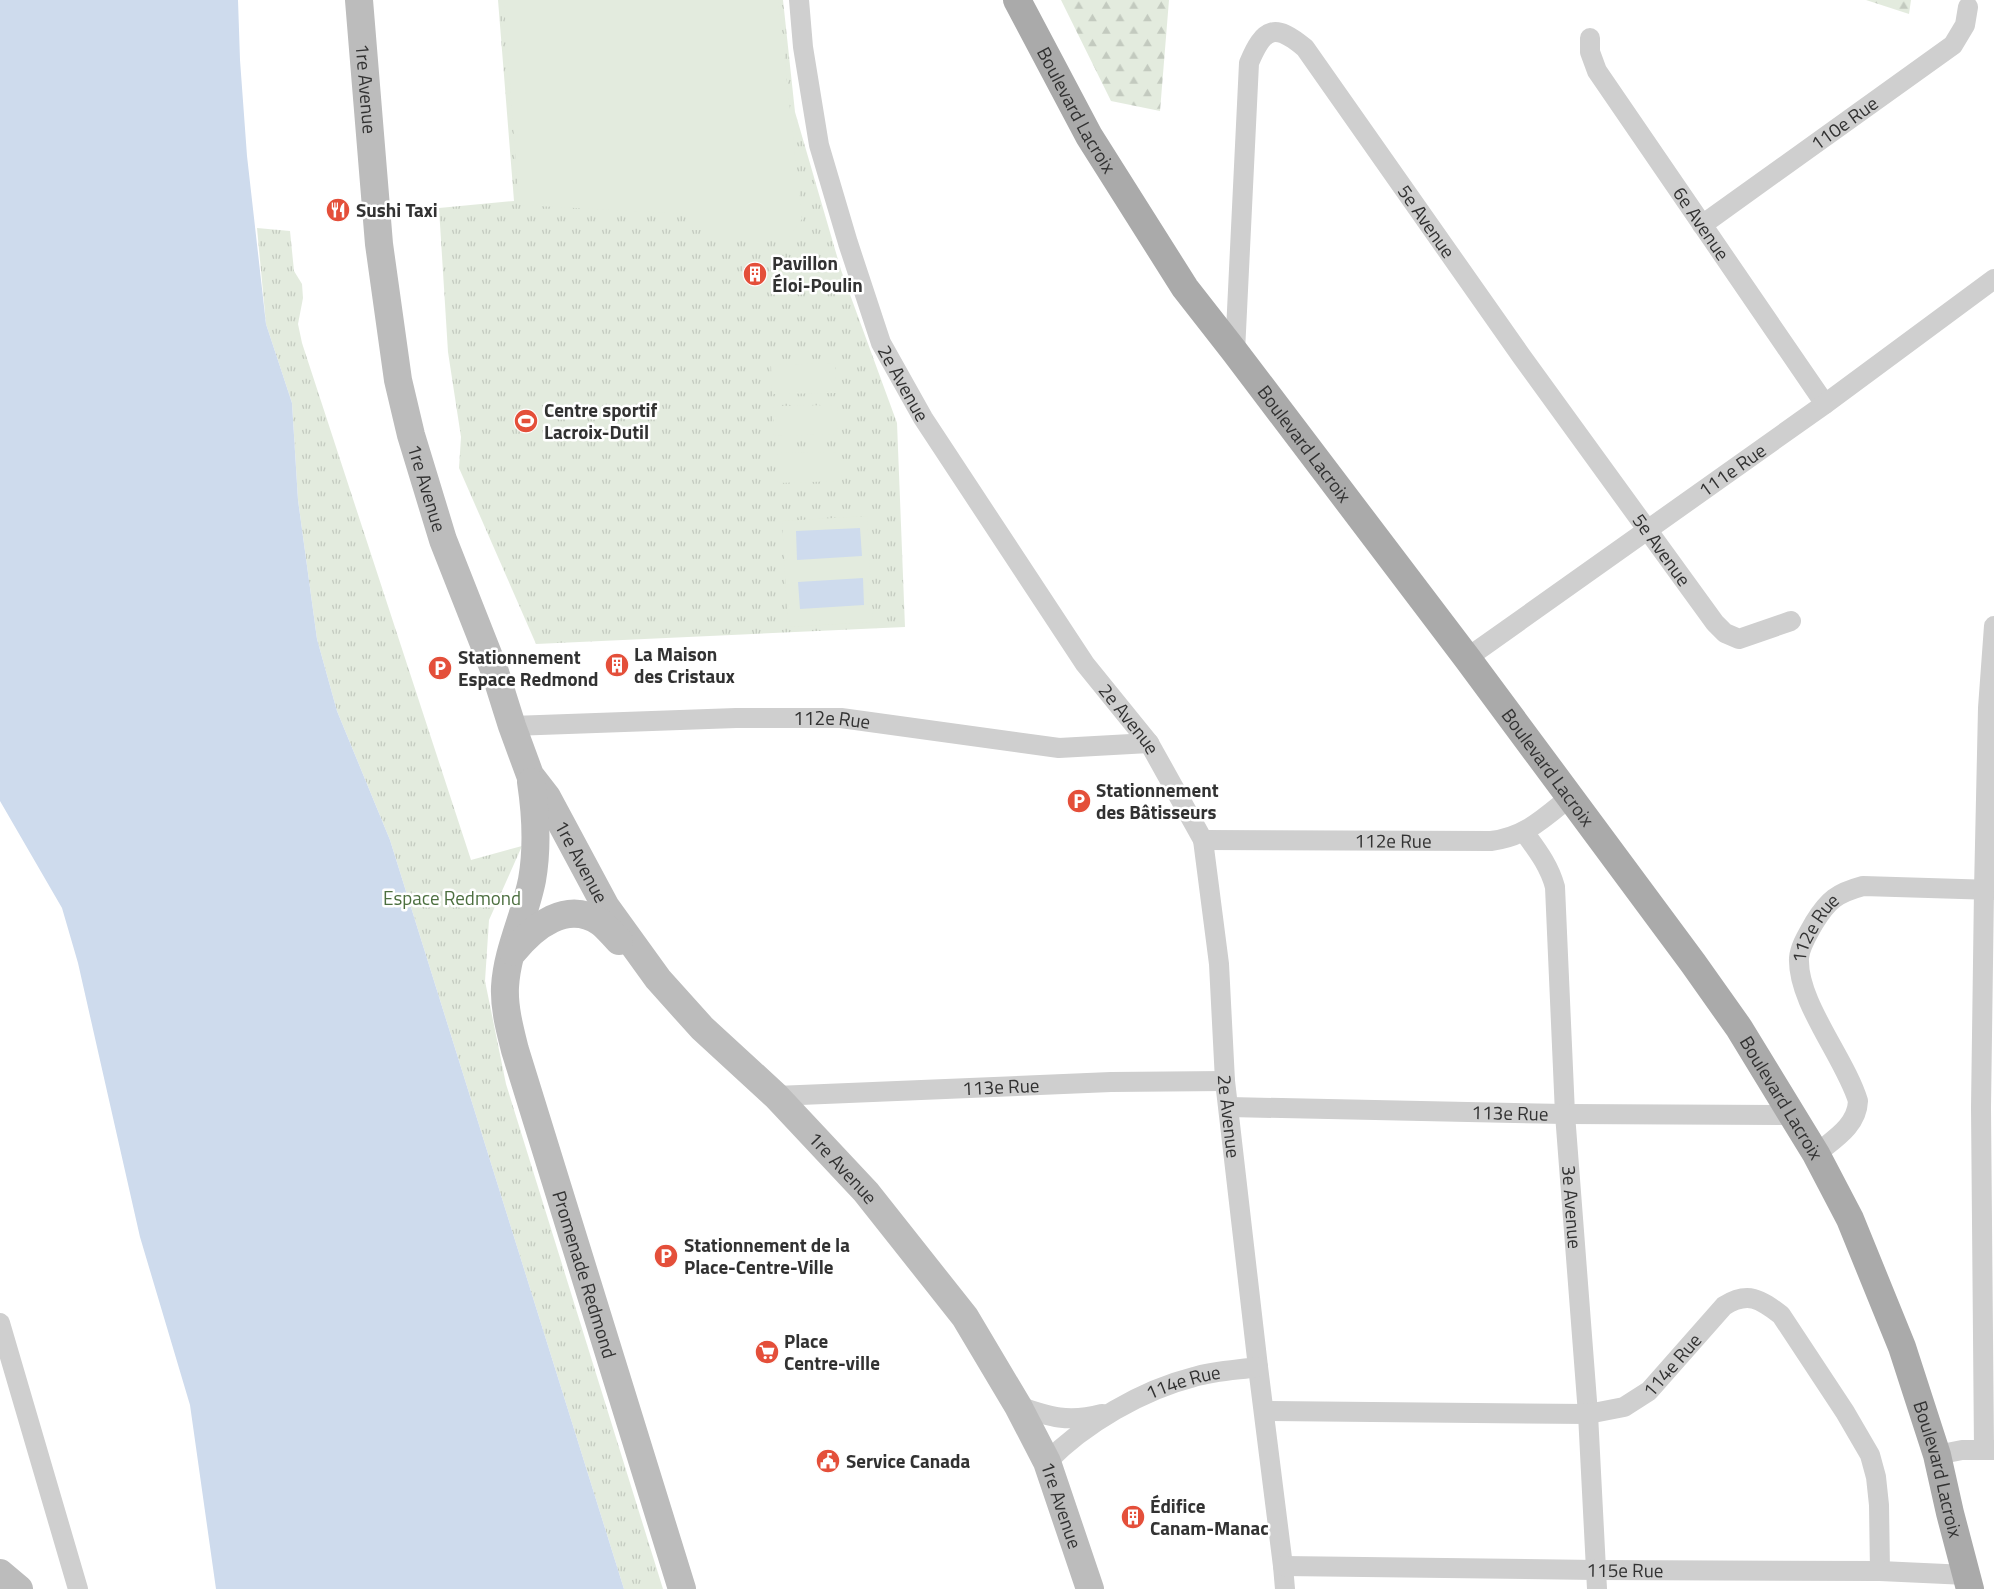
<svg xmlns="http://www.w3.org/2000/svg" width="1994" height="1589" font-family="'Titillium Web',sans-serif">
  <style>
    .grass { fill: url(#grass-tufts) }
    .forest { fill: url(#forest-firs) }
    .pitch { fill: #e3ebde }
    .water { fill: #cedbed }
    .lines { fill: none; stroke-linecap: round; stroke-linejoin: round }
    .street { stroke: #cfcfcf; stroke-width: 20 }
    .secondary { stroke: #bcbcbc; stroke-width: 28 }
    .primary { stroke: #aaa; stroke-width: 28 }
    .labels { text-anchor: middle; stroke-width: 5; stroke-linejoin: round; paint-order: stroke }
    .street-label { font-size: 19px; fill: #323232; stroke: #fff }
    .poi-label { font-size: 19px; font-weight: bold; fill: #323232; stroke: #fff; text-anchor: start }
    .park-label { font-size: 19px; fill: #4c6f3f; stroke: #fff }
  </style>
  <defs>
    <pattern id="grass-tufts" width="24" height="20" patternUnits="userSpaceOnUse" patternTransform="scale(1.25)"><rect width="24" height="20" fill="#e3ebde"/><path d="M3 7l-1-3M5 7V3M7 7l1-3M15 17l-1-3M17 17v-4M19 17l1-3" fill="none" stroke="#c3cabf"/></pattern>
    <pattern id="forest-firs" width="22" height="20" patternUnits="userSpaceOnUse" patternTransform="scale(1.25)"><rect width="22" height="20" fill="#e3ebde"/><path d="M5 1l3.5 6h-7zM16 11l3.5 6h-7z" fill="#c3cabf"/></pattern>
  </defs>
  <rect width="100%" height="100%" fill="#fff"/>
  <path class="grass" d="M 498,0 L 783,0 L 795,112 L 841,270 L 897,423 L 905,627 L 536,644 L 459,468 L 461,437 L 448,352 L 439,208 L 514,201 Z
    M 257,228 L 290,231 L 294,271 L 302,284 L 303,298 L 298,324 L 302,343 L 471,860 L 522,846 L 489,920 L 485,981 L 506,1084 L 663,1589 L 624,1589 L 390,840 L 337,711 L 317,639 L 298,500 L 292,403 L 266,324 Z"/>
  <path class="forest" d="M 1061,0 L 1169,0 L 1160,111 L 1111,101 Z
    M 1866,0 L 1911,0 L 1909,14 Z"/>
  <path class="pitch" d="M 504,0 L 778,0 L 802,219 L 788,238 L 716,238 L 716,230 L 686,230 L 687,214 L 519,205 Z
    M 835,363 L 836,393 L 772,394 L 771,365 Z
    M 837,405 L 838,434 L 774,436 L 773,406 Z
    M 841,452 L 842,481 L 778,483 L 777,453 Z
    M 867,516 L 873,622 L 788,627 L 782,521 Z"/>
  <path class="water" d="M 0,0 L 238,0 L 240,60 L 247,156 L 266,324 L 292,403 L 298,500 L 317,639 L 337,711 L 390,840 L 624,1589 L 216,1589 L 190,1405 L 140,1237 L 78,963 L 62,908 L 0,801 Z
    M 860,528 L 862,556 L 797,560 L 796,531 Z
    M 863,578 L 864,605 L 800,609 L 798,582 Z"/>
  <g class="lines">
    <g class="street">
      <path id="s1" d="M 799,0 L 803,47 L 819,145 L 848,243 L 881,343 L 923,418 L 1085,664 L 1149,743 L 1203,840 L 1219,964 L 1225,1081 L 1258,1367 L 1283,1566 L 1285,1589"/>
      <path id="s2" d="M 1590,38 L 1590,52 L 1597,71 L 1825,404"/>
      <path id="s3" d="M 1702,225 L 1953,45 L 1965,25 L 1968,7"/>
      <path id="s4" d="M 1235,352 L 1249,63 C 1264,27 1275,23 1305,48 L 1522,357 L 1715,623 L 1725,633 L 1739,639 L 1791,621"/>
      <path id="s5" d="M 1467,658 L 1825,404 L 1994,279"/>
      <path id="s6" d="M 512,726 L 736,718 L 841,718 L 1059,748 L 1149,743"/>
      <path id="s7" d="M 1524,832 C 1537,850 1549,865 1555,887 L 1565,1114 L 1588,1414 L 1597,1589"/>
      <path id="s8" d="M 1203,840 L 1491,841 C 1525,837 1544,818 1570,797"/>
      <path id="s9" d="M 776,1096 L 1111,1082 L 1225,1081"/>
      <path id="s10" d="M 1229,1107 L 1565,1114 L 1791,1115"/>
      <path id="s11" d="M 1816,1154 C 1834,1139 1857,1126 1858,1101 C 1845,1058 1797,1002 1799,958 C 1800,946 1808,934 1814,923 C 1828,900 1837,893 1863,886 L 1994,890"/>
      <path d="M 0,1323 L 78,1589"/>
      <path d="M 1018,1406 C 1050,1417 1068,1423 1102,1414"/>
      <path id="s12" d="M 1264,1411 L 1588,1414 L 1624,1407 L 1649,1391 L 1724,1306 C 1748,1291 1760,1299 1781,1315 L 1845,1412 L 1870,1455 L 1876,1477 L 1879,1505 L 1880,1571"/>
      <path d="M 1984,1450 L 1981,1108 L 1984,890 L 1988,708 L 1994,626"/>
      <path d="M 1937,1455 L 1962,1450 L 1994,1450"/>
      <path id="s13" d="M 1047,1462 C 1084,1424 1142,1390 1194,1377 C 1214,1371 1237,1370 1258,1367"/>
      <path id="s14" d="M 1283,1566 L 1596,1570 L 1880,1571 L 1967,1575"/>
    </g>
    <g class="secondary">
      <path id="s15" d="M 359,0 L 379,244 L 398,380 L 411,435 L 443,540 L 495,672 L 512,726 L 530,775 L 547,797 L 606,907 L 658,979 L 702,1028 L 776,1096 L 866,1192 L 965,1317 L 1018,1406 L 1047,1462 L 1090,1589"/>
      <path id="s16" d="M 531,782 C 536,815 538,846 532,880 C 525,916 507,950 505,987 C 504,1008 510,1030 515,1050 L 682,1589"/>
      <path d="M 513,952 C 534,926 567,900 600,922 C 607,927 613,935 619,941"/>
      <path d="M 0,1573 L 19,1589"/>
    </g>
    <path class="primary" id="s17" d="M 1017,0 L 1089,136 L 1185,288 L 1235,352 L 1467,658 L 1693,963 L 1739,1028 L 1816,1154 L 1850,1219 L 1902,1347 L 1937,1455 L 1950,1513 L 1970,1589"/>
  </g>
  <defs>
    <g id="restaurant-disc" transform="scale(1.25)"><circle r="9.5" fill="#e44f3a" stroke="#fff"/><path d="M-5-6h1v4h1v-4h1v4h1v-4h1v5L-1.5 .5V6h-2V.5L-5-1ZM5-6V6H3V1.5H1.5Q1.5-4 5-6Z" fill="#fff"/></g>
    <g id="building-disc" transform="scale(1.25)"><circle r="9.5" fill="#e44f3a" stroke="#fff"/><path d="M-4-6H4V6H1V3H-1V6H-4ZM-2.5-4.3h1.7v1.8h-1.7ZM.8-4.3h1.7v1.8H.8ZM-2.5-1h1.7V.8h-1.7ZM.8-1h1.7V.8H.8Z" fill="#fff"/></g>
    <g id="stadium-disc" transform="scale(1.25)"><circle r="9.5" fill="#e44f3a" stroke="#fff"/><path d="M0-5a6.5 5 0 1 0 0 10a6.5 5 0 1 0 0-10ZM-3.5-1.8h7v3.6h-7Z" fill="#fff"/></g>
    <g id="parking-disc" transform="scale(1.25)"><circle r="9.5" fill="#e44f3a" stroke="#fff"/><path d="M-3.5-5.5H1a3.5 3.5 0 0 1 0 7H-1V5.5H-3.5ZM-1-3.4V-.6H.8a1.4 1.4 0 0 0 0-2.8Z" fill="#fff"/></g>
    <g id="supermarket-disc" transform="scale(1.25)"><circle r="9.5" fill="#e44f3a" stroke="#fff"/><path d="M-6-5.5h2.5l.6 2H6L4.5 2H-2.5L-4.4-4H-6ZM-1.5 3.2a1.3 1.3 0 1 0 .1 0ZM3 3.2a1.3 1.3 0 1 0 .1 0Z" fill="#fff"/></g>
    <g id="civic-disc" transform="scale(1.25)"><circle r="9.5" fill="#e44f3a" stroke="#fff"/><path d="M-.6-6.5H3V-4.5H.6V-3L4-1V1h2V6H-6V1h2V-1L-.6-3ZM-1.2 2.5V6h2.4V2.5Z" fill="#fff"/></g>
  </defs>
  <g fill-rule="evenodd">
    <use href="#restaurant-disc" x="338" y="210"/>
    <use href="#building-disc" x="755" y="274"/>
    <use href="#stadium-disc" x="526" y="421"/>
    <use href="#building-disc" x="617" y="665"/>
    <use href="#parking-disc" x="440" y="668"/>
    <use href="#parking-disc" x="1079" y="801"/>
    <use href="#parking-disc" x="666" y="1256"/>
    <use href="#supermarket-disc" x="767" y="1352"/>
    <use href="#civic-disc" x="828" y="1461"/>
    <use href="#building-disc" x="1133" y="1517"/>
  </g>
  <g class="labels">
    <g class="street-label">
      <text dy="7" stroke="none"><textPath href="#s15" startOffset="89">1re Avenue</textPath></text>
      <text dy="7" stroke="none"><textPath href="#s17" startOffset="125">Boulevard Lacroix</textPath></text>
      <text dy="7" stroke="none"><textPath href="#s3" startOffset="175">110e Rue</textPath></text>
      <text dy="7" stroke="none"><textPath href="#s4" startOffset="578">5e Avenue</textPath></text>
      <text dy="7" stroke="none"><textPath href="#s2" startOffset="219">6e Avenue</textPath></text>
      <text dy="7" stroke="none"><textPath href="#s1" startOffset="400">2e Avenue</textPath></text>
      <text dy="7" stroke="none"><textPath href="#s17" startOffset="530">Boulevard Lacroix</textPath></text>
      <text dy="7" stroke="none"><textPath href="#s5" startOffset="325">111e Rue</textPath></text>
      <text dy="7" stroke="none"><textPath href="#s15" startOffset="494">1re Avenue</textPath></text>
      <text dy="7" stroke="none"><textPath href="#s4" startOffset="982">5e Avenue</textPath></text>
      <text dy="7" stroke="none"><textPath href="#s6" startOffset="320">112e Rue</textPath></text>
      <text dy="7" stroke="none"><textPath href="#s1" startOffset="805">2e Avenue</textPath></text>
      <text dy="7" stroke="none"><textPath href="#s17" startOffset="935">Boulevard Lacroix</textPath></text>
      <text dy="7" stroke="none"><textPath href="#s8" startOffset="190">112e Rue</textPath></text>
      <text dy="7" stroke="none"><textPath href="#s15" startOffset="900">1re Avenue</textPath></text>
      <text dy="7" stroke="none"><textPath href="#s11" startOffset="260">112e Rue</textPath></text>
      <text dy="7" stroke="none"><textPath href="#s9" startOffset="225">113e Rue</textPath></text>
      <text dy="7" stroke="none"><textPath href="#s17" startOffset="1340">Boulevard Lacroix</textPath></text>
      <text dy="7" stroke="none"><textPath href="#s10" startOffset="281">113e Rue</textPath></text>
      <text dy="7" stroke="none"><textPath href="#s1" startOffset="1225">2e Avenue</textPath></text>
      <text dy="7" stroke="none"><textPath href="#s15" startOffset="1305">1re Avenue</textPath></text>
      <text dy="7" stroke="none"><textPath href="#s7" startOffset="384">3e Avenue</textPath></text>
      <text dy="7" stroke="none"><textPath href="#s16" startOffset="508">Promenade Redmond</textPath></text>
      <text dy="7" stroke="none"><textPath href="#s12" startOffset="425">114e Rue</textPath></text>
      <text dy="7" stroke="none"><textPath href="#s13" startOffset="160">114e Rue</textPath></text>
      <text dy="7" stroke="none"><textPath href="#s17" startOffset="1745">Boulevard Lacroix</textPath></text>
      <text dy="7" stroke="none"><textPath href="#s15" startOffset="1710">1re Avenue</textPath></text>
      <text dy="7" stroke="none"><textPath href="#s14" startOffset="342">115e Rue</textPath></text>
    </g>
    <g class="poi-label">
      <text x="356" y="217">Sushi Taxi</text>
      <text x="772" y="270">Pavillon<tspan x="772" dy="22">Éloi-Poulin</tspan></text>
      <text x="544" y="417">Centre sportif<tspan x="544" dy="22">Lacroix-Dutil</tspan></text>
      <text x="634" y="661">La Maison<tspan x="634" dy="22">des Cristaux</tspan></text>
      <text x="458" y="664">Stationnement<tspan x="458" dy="22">Espace Redmond</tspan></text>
      <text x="1096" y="797">Stationnement<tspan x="1096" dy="22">des Bâtisseurs</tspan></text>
      <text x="684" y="1252">Stationnement de la<tspan x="684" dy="22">Place-Centre-Ville</tspan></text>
      <text x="784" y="1348">Place<tspan x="784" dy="22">Centre-ville</tspan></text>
      <text x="846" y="1468">Service Canada</text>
      <text x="1150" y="1513">Édifice<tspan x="1150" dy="22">Canam-Manac</tspan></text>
    </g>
    <g class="park-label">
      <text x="452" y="905">Espace Redmond</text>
    </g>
  </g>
</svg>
